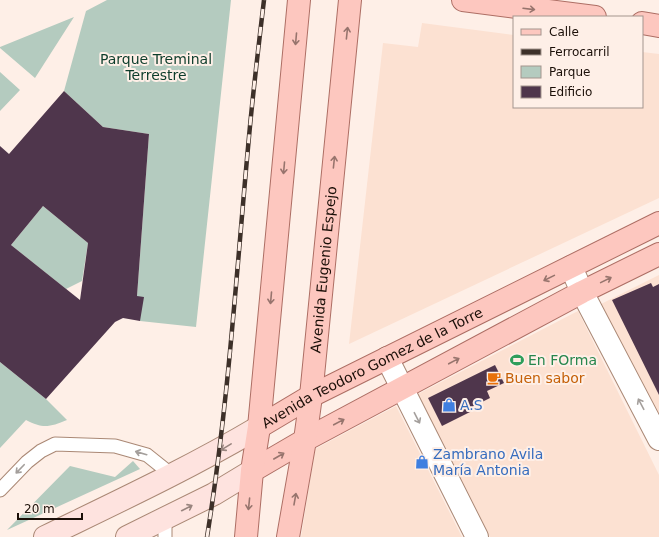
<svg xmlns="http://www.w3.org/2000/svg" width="659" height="537" font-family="'DejaVu Sans',sans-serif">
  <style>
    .built { fill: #fce1d2 }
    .green { fill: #b4cbbf }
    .building { fill: #4f364c; fill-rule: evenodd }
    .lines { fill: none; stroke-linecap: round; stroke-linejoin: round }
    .lane-casing { stroke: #aa8875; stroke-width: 15 }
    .street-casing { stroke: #aa8875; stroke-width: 24 }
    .secondary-casing { stroke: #aa8875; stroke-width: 24 }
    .primary-casing { stroke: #ad6e64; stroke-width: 24 }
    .lane { stroke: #fff; stroke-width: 13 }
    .street { stroke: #fff; stroke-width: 22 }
    .secondary { stroke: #fee3df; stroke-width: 22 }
    .primary { stroke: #fdc7bf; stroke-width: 22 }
    .rail-casing { stroke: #3d3029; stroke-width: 4.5 }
    .rail { stroke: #feefe7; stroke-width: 3; stroke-dasharray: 9; stroke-linecap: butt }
    .oneway { stroke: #97746d }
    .oneway2 { stroke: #a49f9c }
    .oneway3 { stroke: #98847e }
    .labels { text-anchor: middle; stroke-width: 4; stroke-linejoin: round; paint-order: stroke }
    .park-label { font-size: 14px; fill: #0c3c2a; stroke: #feefe7 }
    .street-label { font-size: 14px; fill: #1b0f08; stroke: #feefe7 }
    .leisure-label { font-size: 14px; fill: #27864d; stroke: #feefe7; text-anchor: start }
    .food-label { font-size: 14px; fill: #c56008; stroke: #feefe7; text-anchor: start }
    .shop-label { font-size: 14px; fill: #366cbe; stroke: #feefe7; text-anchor: start }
  </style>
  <rect width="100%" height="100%" fill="#feefe7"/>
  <path class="built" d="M 422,23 L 514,35 L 514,107 L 642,107 L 642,52 L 659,54 L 659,198 L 349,344 L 383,43 L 418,47 Z
    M 659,275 L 659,420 L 599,305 Z
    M 578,311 L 659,475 L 659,537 L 490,537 L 418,394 Z
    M 396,406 L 462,537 L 301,537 L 315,449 Z"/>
  <path class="green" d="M 107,0 L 231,0 L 196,327 L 140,321 L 137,296 L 149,134 L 103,127 L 64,91 L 86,11 Z
    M 74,17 L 35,78 L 0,48 L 0,47 Z
    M 0,72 L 20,90 L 0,111 Z
    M 43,206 L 88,243 L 82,281 L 66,289 L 11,245 Z
    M 0,362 L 46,399 L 67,420 C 50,427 43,429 26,420 L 0,448 Z
    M 133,461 L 140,469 L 7,530 L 70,466 L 115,477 Z"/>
  <path class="building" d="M 64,91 L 103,127 L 149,134 L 137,296 L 144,297 L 140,321 L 123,318 L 115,322 L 46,399 L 0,362 L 0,146 L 9,154 ZM 43,206 L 88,243 L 80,300 L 11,245 Z
    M 651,283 L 653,287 L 659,284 L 659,395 L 612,300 Z
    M 495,365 L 504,383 L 487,391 L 490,398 L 470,408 L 472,411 L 442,426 L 428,398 Z"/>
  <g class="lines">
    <g class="lane-casing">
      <path id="lane" d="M 0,490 L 27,462 L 41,451 L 55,444 L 115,446 L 147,455 L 172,475
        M 165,519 L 165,537"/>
    </g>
    <g class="street-casing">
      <path id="street" d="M 571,267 L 582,292 L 659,439
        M 387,358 L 477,537"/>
    </g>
    <g class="secondary-casing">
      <path id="secondary" d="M 45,537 C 117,502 190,468 259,427
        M 127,537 L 214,494 L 252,471"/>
    </g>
    <g class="primary-casing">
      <g id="primary">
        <path d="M 463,0 L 595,17"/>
        <path d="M 642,23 L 659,26"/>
        <path id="s1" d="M 259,427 L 311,396 L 659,223"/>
        <path d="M 252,471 L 305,440 L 582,292 L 659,254"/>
        <path d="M 246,537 L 252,471 L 259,427 L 299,0"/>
        <path id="s2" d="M 288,537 L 305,440 L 311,396 L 350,0"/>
      </g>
    </g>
    <use href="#lane" class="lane"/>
    <use href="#street" class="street"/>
    <use href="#secondary" class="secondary"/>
    <use href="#primary" class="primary"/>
    <g class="rail-casing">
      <path id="rail" d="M 207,537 C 229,401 237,263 250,126 C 254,84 259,42 264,0"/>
    </g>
    <use href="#rail" class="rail"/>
  </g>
  <defs><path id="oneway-shaft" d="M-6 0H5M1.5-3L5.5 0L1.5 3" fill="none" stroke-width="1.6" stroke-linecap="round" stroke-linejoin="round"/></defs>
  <g class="oneway">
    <use href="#oneway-shaft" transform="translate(529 9) rotate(7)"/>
    <use href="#oneway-shaft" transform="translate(347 33) rotate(-84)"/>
    <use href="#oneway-shaft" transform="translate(296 39) rotate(95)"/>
    <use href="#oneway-shaft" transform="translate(334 162) rotate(-84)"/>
    <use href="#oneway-shaft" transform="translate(284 168) rotate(95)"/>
    <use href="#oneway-shaft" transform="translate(549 278) rotate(154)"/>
    <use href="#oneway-shaft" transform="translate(606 280) rotate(-26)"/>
    <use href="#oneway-shaft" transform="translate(271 298) rotate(95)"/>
    <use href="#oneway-shaft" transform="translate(454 361) rotate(-28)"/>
    <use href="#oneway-shaft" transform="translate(339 422) rotate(-28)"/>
    <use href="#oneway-shaft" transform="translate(279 456) rotate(-30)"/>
    <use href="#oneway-shaft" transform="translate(295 499) rotate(-80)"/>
    <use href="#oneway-shaft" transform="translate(249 504) rotate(96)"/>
  </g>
  <g class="oneway2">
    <use href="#oneway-shaft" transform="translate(641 404) rotate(-118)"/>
    <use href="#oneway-shaft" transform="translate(417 418) rotate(63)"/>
    <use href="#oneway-shaft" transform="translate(141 453) rotate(-164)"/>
    <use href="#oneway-shaft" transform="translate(20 469) rotate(134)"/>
  </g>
  <g class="oneway3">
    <use href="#oneway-shaft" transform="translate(226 447) rotate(149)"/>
    <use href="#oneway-shaft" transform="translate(187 508) rotate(-27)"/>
  </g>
  <defs>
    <g id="stadium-bare" transform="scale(1.08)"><path d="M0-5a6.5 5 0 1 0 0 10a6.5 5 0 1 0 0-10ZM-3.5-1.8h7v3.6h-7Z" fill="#2e9e5b" stroke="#feefe7" stroke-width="2.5" paint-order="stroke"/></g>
    <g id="cafe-bare" transform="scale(1.08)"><path d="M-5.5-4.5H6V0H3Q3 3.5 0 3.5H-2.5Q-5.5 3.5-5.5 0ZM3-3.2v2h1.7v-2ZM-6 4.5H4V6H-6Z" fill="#e8710a" stroke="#feefe7" stroke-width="2.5" paint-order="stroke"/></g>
    <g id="shop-bare" transform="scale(1.08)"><path d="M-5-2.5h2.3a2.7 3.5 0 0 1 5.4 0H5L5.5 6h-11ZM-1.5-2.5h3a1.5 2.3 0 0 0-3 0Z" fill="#3f7fe0" stroke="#feefe7" stroke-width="2.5" paint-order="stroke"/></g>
  </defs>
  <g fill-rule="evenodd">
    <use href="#stadium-bare" x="517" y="360"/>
    <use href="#cafe-bare" x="494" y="378"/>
    <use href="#shop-bare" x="449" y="405"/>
    <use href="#shop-bare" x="422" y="462"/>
  </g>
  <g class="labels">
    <g class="park-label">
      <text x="156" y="64">Parque Treminal<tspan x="156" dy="16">Terrestre</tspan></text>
    </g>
    <g class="street-label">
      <text dy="5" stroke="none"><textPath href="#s2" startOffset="270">Avenida Eugenio Espejo</textPath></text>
      <text dy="5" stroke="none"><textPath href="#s1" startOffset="128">Avenida Teodoro Gomez de la Torre</textPath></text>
    </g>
    <g class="leisure-label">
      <text x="528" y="365">En FOrma</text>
    </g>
    <g class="food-label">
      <text x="505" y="383">Buen sabor</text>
    </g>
    <g class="shop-label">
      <text x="460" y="410">A.S</text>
      <text x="433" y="459">Zambrano Avila<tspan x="433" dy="16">María Antonia</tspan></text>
    </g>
  </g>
  <rect x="513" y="16" width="130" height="92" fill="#feefe7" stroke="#a3958e"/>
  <rect x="521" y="29" width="20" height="6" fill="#fdc7bf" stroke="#a3958e"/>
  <text x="549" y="36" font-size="12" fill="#1b0f08">Calle</text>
  <rect x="521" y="49" width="20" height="6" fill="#3d3029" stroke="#a3958e"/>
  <text x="549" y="56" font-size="12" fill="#1b0f08">Ferrocarril</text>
  <rect x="521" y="66" width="20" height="12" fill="#b4cbbf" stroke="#a3958e"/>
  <text x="549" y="76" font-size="12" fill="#1b0f08">Parque</text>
  <rect x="521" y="86" width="20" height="12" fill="#4f364c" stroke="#a3958e"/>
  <text x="549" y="96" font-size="12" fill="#1b0f08">Edificio</text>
  <path d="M18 513v6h64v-6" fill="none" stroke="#1b0f08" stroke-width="2"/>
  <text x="24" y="513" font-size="12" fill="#1b0f08" stroke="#feefe7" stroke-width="3" paint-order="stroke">20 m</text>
</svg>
